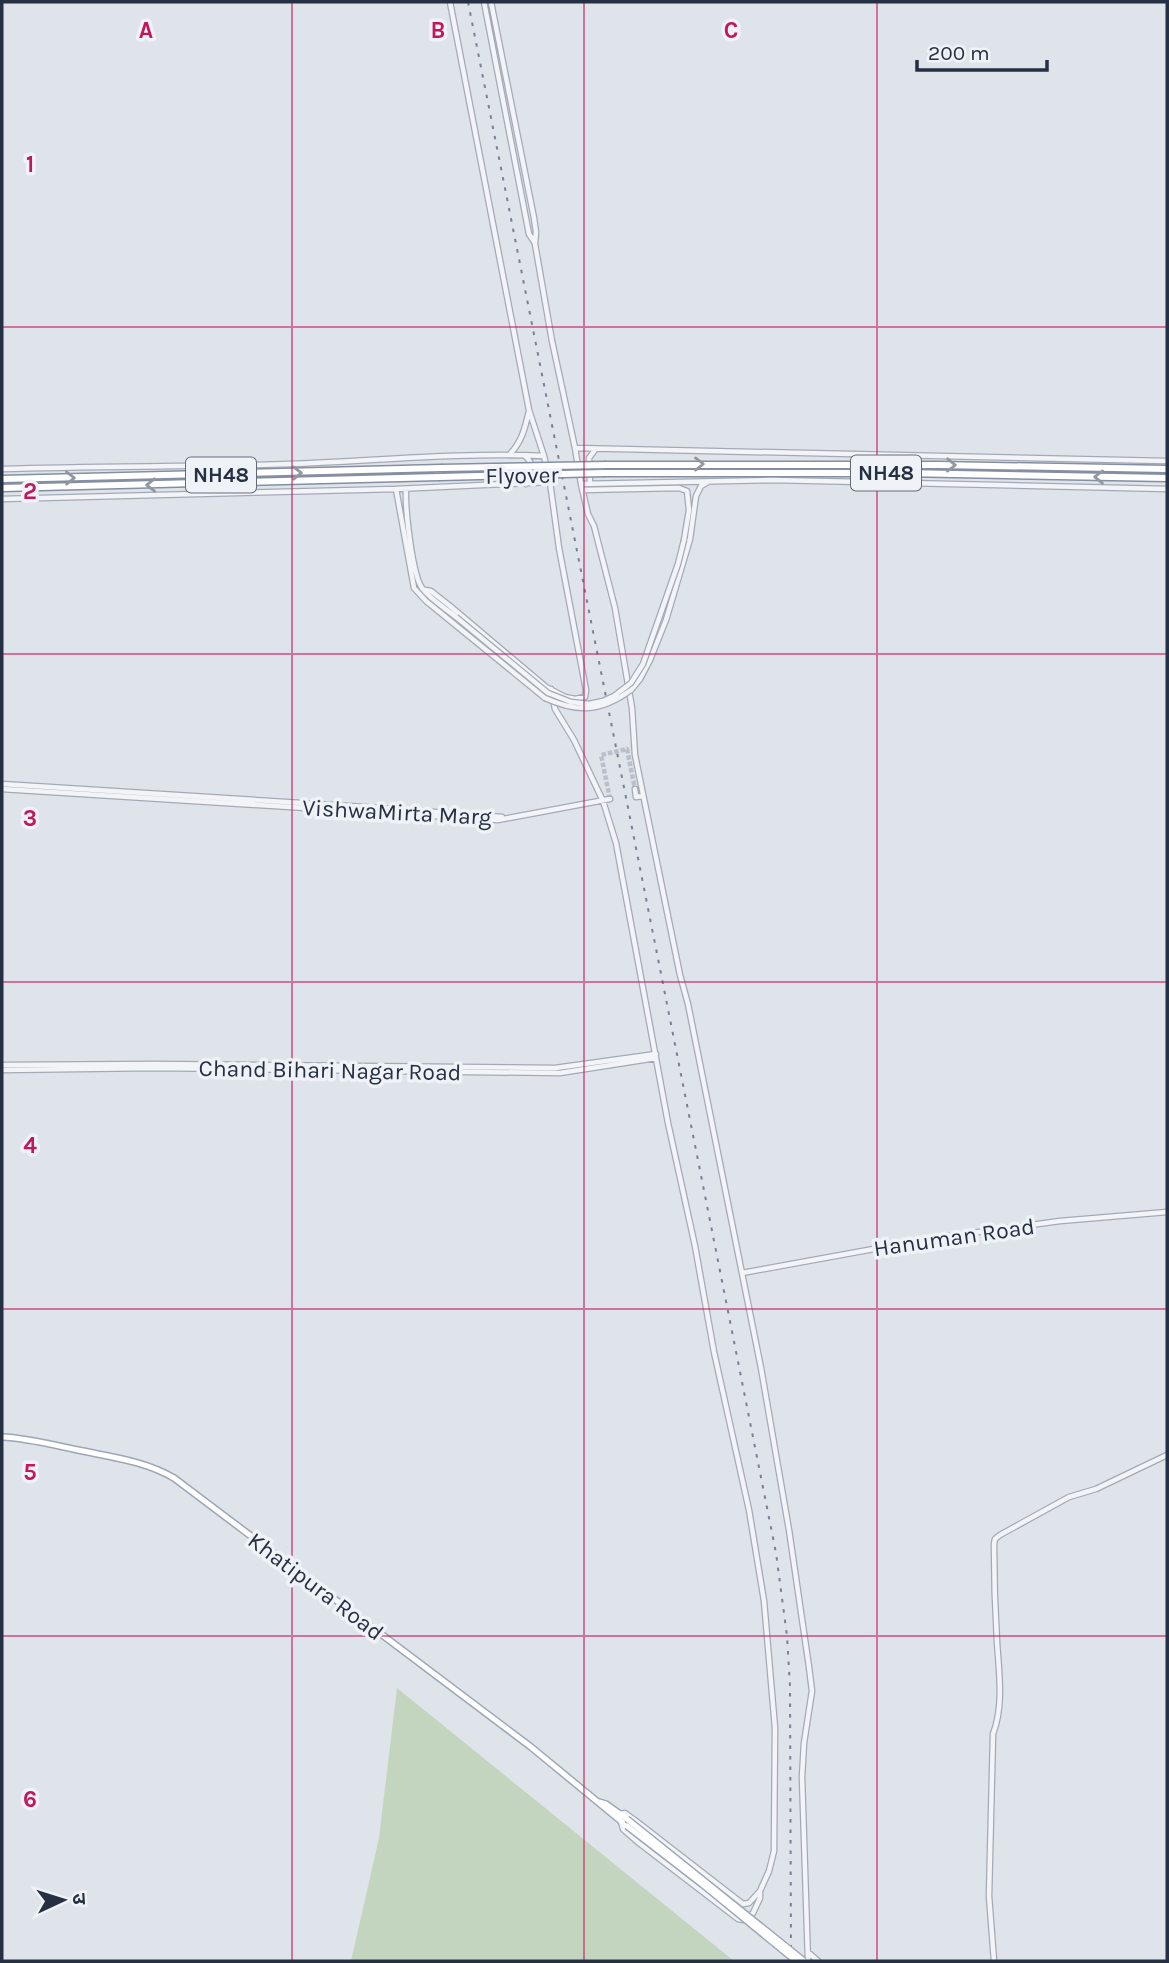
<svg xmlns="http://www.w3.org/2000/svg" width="1169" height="1963" font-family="Karla,'Noto Sans Devanagari',sans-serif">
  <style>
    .grass { fill: #c4d5bf }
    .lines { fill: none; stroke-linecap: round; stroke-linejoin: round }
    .minor-tunnel { stroke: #babfc9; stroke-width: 4.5; stroke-dasharray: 4.5 2; stroke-linecap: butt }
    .minor-casing { stroke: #a4aab5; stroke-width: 7 }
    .major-casing { stroke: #9da6b7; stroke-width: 8 }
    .highway-casing { stroke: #858fa2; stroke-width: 9 }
    .minor { stroke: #f2f4f8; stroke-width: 4.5 }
    .major { stroke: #fff; stroke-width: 5 }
    .highway { stroke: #fff; stroke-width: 6 }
    .rail { stroke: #778195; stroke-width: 2; stroke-dasharray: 3.5 7; stroke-linecap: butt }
    .minor-bridge-casing { stroke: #a4aab5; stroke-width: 7; stroke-linecap: butt }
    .major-bridge-casing { stroke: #9da6b7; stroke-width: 8; stroke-linecap: butt }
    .highway-bridge-casing { stroke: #858fa2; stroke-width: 9; stroke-linecap: butt }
    .minor-bridge { stroke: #f2f4f8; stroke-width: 4.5 }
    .major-bridge { stroke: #fff; stroke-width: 5 }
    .highway-bridge { stroke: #fff; stroke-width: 6 }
    .oneway { stroke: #9298a1 }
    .grid { fill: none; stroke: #c2185b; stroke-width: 2; stroke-opacity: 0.55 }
    .labels { text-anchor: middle; stroke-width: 7; stroke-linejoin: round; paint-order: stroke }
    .shield { fill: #eff2f7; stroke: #626a79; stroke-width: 2 }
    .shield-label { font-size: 21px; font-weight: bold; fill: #263043 }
    .street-label { font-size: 23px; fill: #263043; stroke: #eff2f7 }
    .grid-label { font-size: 23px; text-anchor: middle; font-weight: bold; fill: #c2185b; stroke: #eff2f7; stroke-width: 7; stroke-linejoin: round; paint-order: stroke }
  </style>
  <rect width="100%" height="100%" fill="#dfe3ea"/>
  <path class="grass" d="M 397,1688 L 734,1961 L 351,1961 L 379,1838 Z"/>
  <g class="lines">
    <path class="minor-tunnel" d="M 610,799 L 601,755 L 627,749 L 635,789"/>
    <g class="minor-casing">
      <path id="minor" d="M 484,2 L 529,234 L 535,243
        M 491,2 L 534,218 L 536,232 L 535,244 L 552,341 L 575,448 L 581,484 L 588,514 L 594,526 L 615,608 L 632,708 L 635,755 L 680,975 L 688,1004 L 761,1368 L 789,1530 L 809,1667 L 812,1691 L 804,1743 L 802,1777 L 808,1961
        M 575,448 L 1167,461
        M 509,455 C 522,442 525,428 529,411
        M 525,456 C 534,463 535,476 526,484
        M 2,469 C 97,466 193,467 289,464 C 374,461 459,452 544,456
        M 581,484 L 772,480 L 1167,489
        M 590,484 L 589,458 L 595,450
        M 396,489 L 414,588 L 426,601 L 545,698
        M 406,489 C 405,507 412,574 422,588 C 430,599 445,608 456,617
        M 582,490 L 679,488 L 687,491 L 689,510 L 684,540
        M 2,499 L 396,489 L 550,482
        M 425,590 L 431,591 L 450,606 L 546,687 L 565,697 L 575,699 L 585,697 L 586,690 L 559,548 L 550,482 L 544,456 L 529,410 L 450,2
        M 551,689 L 555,709 L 574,740 L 603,801 L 616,843 L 668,1123 L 695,1246 L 714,1352 L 749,1510 L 764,1601 L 775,1728 L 774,1851 L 769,1871 L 760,1891 L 760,1898 L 753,1913 L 744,1920 L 738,1919 L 639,1843 L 623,1829 L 621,1822
        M 631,690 L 640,679 L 650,660 L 666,620 L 690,539 L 696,496 L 701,486 L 708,482
        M 2,784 L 380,808 L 502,817
        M 2,789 L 498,820 L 610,799
        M 635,789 L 636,797 L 643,796
        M 2,1065 L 155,1064 L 555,1068 L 656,1054
        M 2,1070 L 155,1068 L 560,1073 L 656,1058
        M 742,1273 L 934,1238 L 1060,1221 L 1167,1212
        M 620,1814 L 625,1813 L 636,1821 L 743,1904 L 749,1903 L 760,1891
        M 810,1954 L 818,1961
        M 994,1961 L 989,1896 L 993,1734 C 1004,1705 999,1673 997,1642 C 995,1609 994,1576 994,1544 L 995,1539 L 1000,1535 L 1069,1497 L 1096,1489 L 1167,1455"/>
    </g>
    <g class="major-casing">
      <path id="major" d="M 2,1437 C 28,1438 53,1445 78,1450 C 111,1457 145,1461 174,1478 L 531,1747 L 627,1826
        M 599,1802 L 606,1804 L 627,1819"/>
    </g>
    <g class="highway-casing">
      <path id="highway" d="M 606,465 L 939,465 L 1167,469
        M 605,473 L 904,473 L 1167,478
        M 2,479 L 441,468
        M 2,488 L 439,477"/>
    </g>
    <use href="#minor" class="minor"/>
    <use href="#major" class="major"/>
    <use href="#highway" class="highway"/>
    <path class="rail" d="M 468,2 L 776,1553 L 787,1636 L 790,1686 L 791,1961"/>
    <g class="minor-bridge-casing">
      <path id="minor-bridge" d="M 456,617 L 548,693 L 571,702 L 589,704 L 603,701 L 614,696 L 631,683 L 643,664 L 678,564 L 684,540
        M 545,698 C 578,713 601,712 631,690"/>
    </g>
    <g class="major-bridge-casing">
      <path id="major-bridge" d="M 627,1819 L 804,1961
        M 627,1826 L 702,1884 L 796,1961"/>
    </g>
    <g class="highway-bridge-casing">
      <path id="highway-bridge" d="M 441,468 L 606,465
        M 439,477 L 605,473"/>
    </g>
    <use href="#minor-bridge" class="minor-bridge"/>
    <use href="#major-bridge" class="major-bridge"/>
    <use href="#highway-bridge" class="highway-bridge"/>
  </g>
  <defs><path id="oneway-chevron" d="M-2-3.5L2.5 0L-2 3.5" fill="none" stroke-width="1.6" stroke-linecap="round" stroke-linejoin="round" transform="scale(1.75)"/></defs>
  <g class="oneway">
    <use href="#oneway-chevron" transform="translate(699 464)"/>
    <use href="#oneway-chevron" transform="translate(951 465) rotate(1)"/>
    <use href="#oneway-chevron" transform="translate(297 473) rotate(-1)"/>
    <use href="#oneway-chevron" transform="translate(1099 477) rotate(-179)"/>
    <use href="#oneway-chevron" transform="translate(70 478) rotate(-1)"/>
    <use href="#oneway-chevron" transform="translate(151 485) rotate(179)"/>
  </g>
  <path class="grid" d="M 292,2 L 292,1961M 584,2 L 584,1961M 877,2 L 877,1961M 2,327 L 1167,327M 2,654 L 1167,654M 2,982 L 1167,982M 2,1309 L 1167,1309M 2,1636 L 1167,1636"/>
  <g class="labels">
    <g class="shield">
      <rect x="851" y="455.5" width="70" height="35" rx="5"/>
      <rect x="186" y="457.5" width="70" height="35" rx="5"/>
    </g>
    <g class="shield-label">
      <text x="886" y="480">NH48</text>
      <text x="221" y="482">NH48</text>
    </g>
    <g class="street-label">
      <text transform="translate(522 475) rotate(-1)" y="8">Flyover</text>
      <text transform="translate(397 812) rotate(3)" y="8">VishwaMirta Marg</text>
      <text transform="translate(330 1070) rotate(1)" y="8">Chand Bihari Nagar Road</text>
      <text transform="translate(954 1237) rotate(-8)" y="8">Hanuman Road</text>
      <text transform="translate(316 1586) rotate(37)" y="8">Khatipura Road</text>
    </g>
  </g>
  <g class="grid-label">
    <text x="146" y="38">A</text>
    <text x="438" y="38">B</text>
    <text x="731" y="38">C</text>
    <text x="30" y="172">1</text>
    <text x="30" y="499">2</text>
    <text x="30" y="826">3</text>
    <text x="30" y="1153">4</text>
    <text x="30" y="1480">5</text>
    <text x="30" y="1807">6</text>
  </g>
  <rect width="1169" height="1963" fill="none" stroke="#263043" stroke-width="7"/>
  <g transform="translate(63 1900) rotate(86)" stroke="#eff2f7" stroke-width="5" paint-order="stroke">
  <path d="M0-5L12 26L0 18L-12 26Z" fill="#263043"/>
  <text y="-10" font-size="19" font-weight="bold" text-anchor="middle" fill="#263043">उ</text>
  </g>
  <path d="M917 60v10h130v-10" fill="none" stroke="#263043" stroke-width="3.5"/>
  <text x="928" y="60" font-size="21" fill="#263043" stroke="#eff2f7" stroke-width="5" paint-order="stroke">200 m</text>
</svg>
